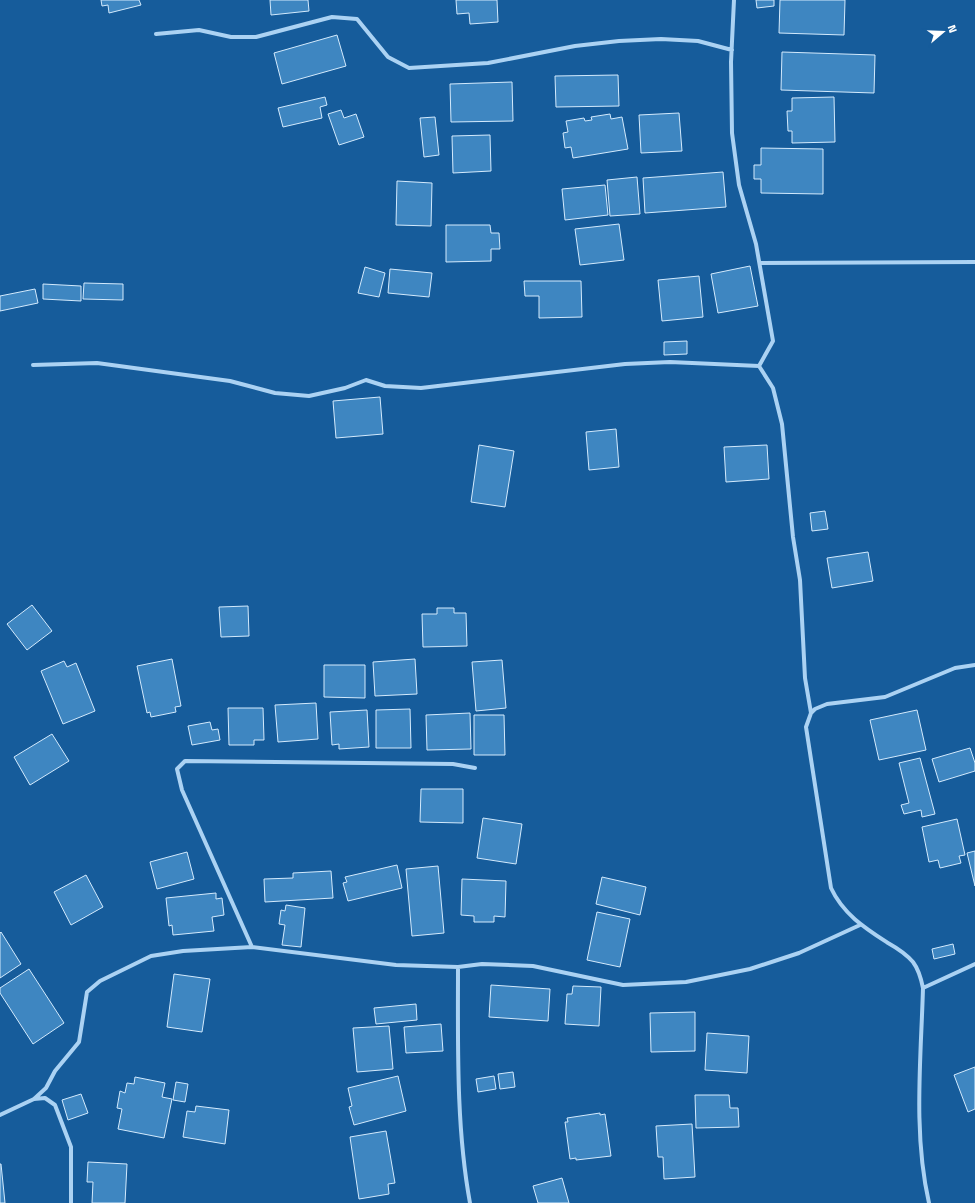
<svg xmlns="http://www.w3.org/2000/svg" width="975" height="1203" font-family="'Titillium Web',sans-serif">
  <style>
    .building { fill: #3e86c1; stroke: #d3eafd }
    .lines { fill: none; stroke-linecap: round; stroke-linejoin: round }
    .street { stroke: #abd2f3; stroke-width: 4 }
  </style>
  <rect width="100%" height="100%" fill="#165c9b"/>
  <path class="building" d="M 101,0 L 139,0 L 141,5 L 109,13 L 108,5 L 102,6 Z
    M 270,0 L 308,0 L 309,11 L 271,15 Z
    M 456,0 L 497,0 L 498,22 L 470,24 L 469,13 L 457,14 Z
    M 756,0 L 774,0 L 774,6 L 757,8 Z
    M 780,0 L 845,0 L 844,35 L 779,33 Z
    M 337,35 L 346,66 L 282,84 L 274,53 Z
    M 782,52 L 875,55 L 874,93 L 781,90 Z
    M 618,75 L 619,106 L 556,107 L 555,76 Z
    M 512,82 L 513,121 L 451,122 L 450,84 Z
    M 325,97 L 327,105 L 320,107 L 322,118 L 283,127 L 278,108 Z
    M 834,97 L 835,142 L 792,143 L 792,131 L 788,131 L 787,111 L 792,111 L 792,98 Z
    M 341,110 L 344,118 L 356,114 L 364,137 L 339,145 L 328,114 Z
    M 679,113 L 682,151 L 641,153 L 639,115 Z
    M 610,114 L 611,119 L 622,117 L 628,149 L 573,158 L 571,147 L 565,148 L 563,133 L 568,132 L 566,121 L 584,118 L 585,121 L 592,120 L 591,117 Z
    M 435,117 L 439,155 L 424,157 L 420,118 Z
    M 490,135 L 491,171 L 453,173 L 452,136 Z
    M 761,148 L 823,149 L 823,194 L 761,193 L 761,179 L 754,179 L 754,165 L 761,165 Z
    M 723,172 L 726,207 L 645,213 L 643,178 Z
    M 637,177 L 640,214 L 610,216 L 607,180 Z
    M 397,181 L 432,183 L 431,226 L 396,225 Z
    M 605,185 L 608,215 L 565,220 L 562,189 Z
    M 619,224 L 624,260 L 580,265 L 575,229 Z
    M 446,225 L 490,225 L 491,233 L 499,233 L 500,249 L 491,249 L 491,261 L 446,262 Z
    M 750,266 L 758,306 L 718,313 L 711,274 Z
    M 365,267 L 385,273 L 379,297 L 358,293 Z
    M 390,269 L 432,273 L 429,297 L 388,293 Z
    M 699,276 L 703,317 L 662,321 L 658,280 Z
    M 524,281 L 581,281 L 582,317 L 539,318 L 539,296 L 525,296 Z
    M 84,283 L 123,284 L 123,300 L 83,299 Z
    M 43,284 L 81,286 L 81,301 L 43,299 Z
    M 35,289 L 38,303 L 0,311 L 0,296 Z
    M 687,341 L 687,354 L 664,355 L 664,342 Z
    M 380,397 L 383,434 L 336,438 L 333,401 Z
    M 616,429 L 619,467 L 589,470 L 586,432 Z
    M 479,445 L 514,451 L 505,507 L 471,502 Z
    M 767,445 L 769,479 L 726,482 L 724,447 Z
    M 825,511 L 828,529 L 812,531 L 810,513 Z
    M 868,552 L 873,581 L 832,588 L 827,558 Z
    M 32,605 L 52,631 L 27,650 L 7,624 Z
    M 248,606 L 249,636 L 221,637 L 219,607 Z
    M 437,608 L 454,608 L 454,613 L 466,613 L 467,646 L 423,647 L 422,614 L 437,614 Z
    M 172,659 L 181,706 L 175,707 L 176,712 L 151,717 L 150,712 L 147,713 L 137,666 Z
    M 415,659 L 417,694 L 375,696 L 373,662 Z
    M 502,660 L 506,708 L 476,711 L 472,662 Z
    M 64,661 L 67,667 L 76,663 L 95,711 L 63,724 L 41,671 Z
    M 324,665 L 365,665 L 365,698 L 324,697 Z
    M 316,703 L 318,739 L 278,742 L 275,705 Z
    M 228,708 L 263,708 L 264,740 L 254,740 L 254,745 L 229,745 Z
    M 410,709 L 411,748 L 376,748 L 376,710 Z
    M 367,710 L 369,747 L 339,749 L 339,744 L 332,745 L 330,712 Z
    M 917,710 L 926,750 L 879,760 L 870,720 Z
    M 470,713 L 471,749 L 427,750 L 426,715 Z
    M 474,715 L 504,715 L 505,755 L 474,755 Z
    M 210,722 L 212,730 L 218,729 L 220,740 L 192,745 L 188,726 Z
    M 52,734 L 69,761 L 30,785 L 14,757 Z
    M 970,748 L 975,763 L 975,771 L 939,782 L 932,759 Z
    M 920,758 L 935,814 L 922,817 L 921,810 L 904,814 L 901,805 L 909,803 L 899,763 Z
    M 421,789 L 463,789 L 463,823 L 420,822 Z
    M 483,818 L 522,824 L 516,864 L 477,858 Z
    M 957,819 L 965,855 L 959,856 L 961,863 L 940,868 L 938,860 L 929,862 L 922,827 Z
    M 975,851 L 975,886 L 967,853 Z
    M 187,852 L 194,879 L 157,889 L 150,862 Z
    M 397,865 L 402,888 L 348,901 L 343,883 L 347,882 L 345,877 Z
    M 438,866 L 444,933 L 412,936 L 406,869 Z
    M 331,871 L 333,898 L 265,902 L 264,879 L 293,878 L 293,873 Z
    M 86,875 L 103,907 L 71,925 L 54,892 Z
    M 602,877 L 646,887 L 640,915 L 596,904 Z
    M 462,879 L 506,881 L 505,917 L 494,916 L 494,922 L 474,922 L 474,916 L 461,915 Z
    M 216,893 L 216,899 L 222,898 L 224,915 L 212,917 L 214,931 L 173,935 L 172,925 L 169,926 L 166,898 Z
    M 286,905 L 305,908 L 301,947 L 282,945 L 285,925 L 279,924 L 281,910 L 285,911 Z
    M 597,912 L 630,919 L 620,967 L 587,960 Z
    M 1,932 L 21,964 L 0,978 L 0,933 Z
    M 953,944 L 955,954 L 934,959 L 932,949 Z
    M 29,969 L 64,1023 L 33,1044 L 0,993 L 0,988 Z
    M 174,974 L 210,979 L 202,1032 L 167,1027 Z
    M 491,985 L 550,989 L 548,1021 L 489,1017 Z
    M 573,986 L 601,987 L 599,1026 L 565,1024 L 567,994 L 572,994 Z
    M 416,1004 L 417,1020 L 376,1024 L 374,1008 Z
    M 695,1012 L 695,1051 L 651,1052 L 650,1013 Z
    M 441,1024 L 443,1051 L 406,1053 L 404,1027 Z
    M 389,1026 L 393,1069 L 357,1072 L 353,1028 Z
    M 707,1033 L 749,1036 L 747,1073 L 705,1070 Z
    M 975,1067 L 975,1109 L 968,1112 L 954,1075 Z
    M 513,1072 L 515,1087 L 500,1089 L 498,1074 Z
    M 398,1076 L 406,1111 L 354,1125 L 349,1107 L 352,1106 L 348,1088 Z
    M 494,1076 L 496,1089 L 478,1092 L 476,1079 Z
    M 135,1077 L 165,1083 L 162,1097 L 172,1099 L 164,1138 L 118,1129 L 122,1109 L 117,1108 L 120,1091 L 125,1093 L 127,1083 L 134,1084 Z
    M 176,1082 L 188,1084 L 185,1102 L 173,1100 Z
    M 81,1094 L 88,1113 L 68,1120 L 62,1100 Z
    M 695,1095 L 729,1095 L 730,1108 L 738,1108 L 739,1127 L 696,1128 Z
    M 196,1106 L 229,1110 L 225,1144 L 183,1137 L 187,1111 L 195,1112 Z
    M 600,1113 L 600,1115 L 605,1114 L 611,1156 L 576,1160 L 576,1158 L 570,1159 L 565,1122 L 568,1122 L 567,1118 Z
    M 692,1124 L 695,1177 L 664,1179 L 663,1157 L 658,1157 L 656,1126 Z
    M 386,1131 L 395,1183 L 388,1184 L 389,1194 L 359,1199 L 350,1137 Z
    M 88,1162 L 127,1164 L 125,1203 L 92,1203 L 93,1182 L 87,1182 Z
    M 0,1164 L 1,1164 L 5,1203 L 0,1203 Z
    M 562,1178 L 569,1203 L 538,1203 L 533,1186 Z"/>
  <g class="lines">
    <path class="street" d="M 734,0 L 731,62 L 732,133 L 739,185 L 756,244 L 773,341 L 759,366
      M 156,34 L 199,30 L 231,37 L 256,37 L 332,17 L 357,19 L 388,57 L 409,68 L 488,63 L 575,46 L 619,41 L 661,39 L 698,41 L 732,50
      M 760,263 L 975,262
      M 33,365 L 97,363 L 230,381 L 275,393 L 309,396 L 345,388 L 366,380 L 385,386 L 421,388 L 625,364 L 670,362 L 759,366 L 773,388 L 782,424 L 793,537 L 800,580 L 805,678 L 811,713
      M 252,947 L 182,790 L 177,769 L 185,761 L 453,764 L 475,768
      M 458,967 C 458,1045 456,1127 470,1203
      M 923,988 L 975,964
      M 34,1099 L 46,1088 L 55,1071 L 79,1042 L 87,992 L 100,981 L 151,956 L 183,951 L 252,947 L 396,965 L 458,967 L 482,964 L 533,966 L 623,985 L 686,982 L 750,969 L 799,953 L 860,925
      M 0,1115 L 34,1099 L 45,1098 L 55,1105 L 71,1147 L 71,1203
      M 929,1203 C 913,1133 921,1059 923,988 C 921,978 919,970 913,962 C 906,954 897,948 888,943 C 865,928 843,914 831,888 L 806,727 L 811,713 L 815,709 L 827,704 L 885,697 L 955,668 L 975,665"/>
  </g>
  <g transform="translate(943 32) rotate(71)" stroke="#165c9b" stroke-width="3" paint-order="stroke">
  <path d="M0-3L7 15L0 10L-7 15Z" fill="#ffffff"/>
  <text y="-6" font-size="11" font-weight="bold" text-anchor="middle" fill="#ffffff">N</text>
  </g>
</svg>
